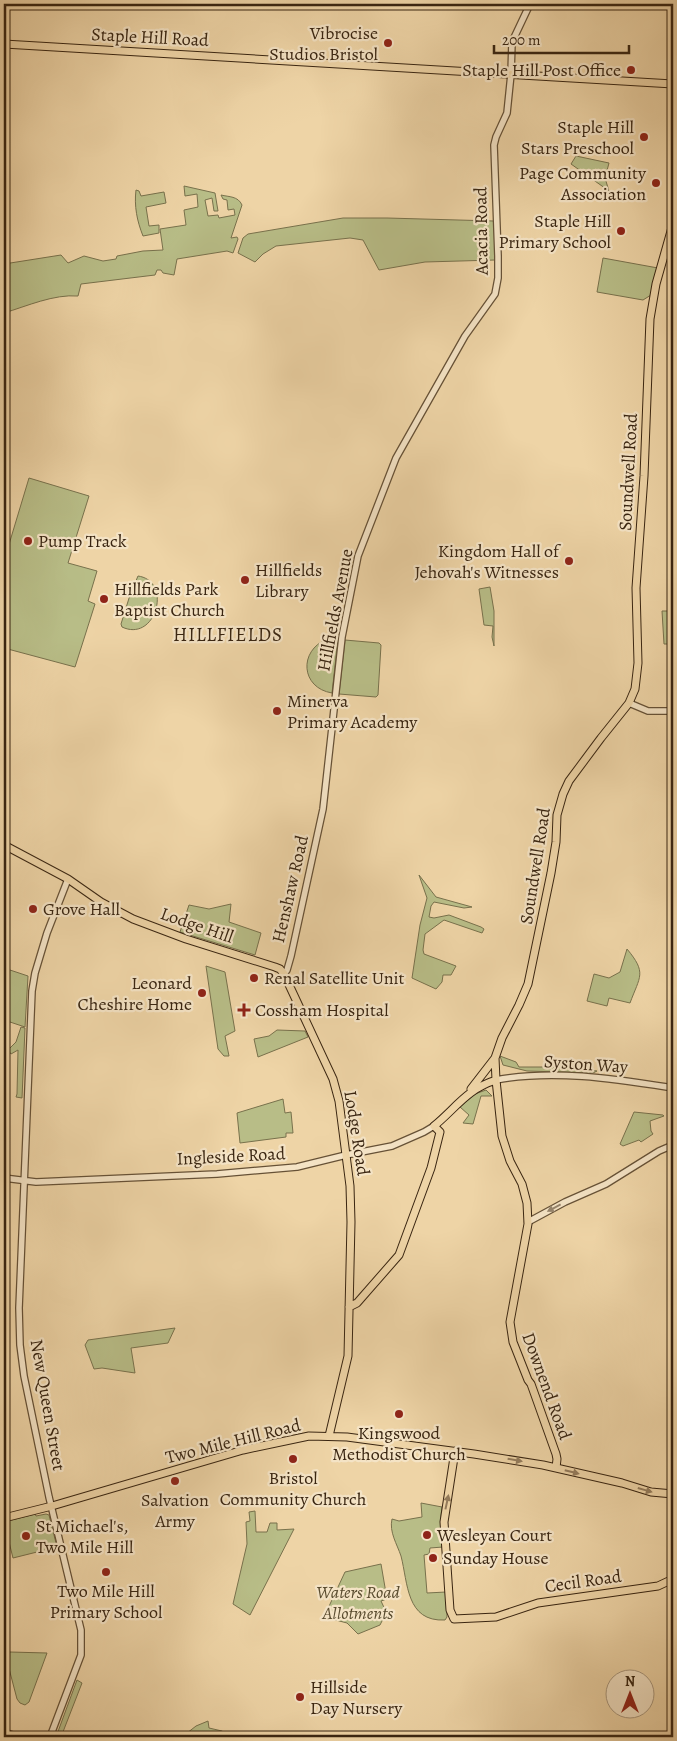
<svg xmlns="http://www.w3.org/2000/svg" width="677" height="1741" font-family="Alegreya,serif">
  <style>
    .green { fill: #b8bd87; stroke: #78714c }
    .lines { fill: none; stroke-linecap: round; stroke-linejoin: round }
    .minor-casing { stroke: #665136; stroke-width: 8 }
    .major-casing { stroke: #392511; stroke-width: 9 }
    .minor { stroke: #f4e3c5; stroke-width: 5.5 }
    .major { stroke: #eed4a6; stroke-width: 7 }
    .oneway { fill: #96846b }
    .oneway2 { fill: #947c5c }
    .poi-dot { fill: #8f2418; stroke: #f4e3c5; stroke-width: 2 }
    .labels { text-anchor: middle; stroke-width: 4.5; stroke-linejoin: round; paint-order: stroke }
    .poi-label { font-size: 18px; fill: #392511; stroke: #f4e3c5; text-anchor: start }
    .street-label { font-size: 18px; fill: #392511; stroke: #f4e3c5 }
    .park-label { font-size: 18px; font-style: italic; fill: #594b2e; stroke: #f4e3c5 }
    .neighbourhood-label { font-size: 19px; letter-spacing: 1px; fill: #392511; stroke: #f4e3c5 }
  </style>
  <rect width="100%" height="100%" fill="#eed4a6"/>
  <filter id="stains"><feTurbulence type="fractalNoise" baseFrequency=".004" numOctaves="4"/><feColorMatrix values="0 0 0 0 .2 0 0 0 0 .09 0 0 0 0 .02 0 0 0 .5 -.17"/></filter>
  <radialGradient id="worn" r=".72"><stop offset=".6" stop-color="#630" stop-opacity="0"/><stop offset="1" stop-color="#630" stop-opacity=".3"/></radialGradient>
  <path class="green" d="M 576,156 L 609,163 L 605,178 L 609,191 L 571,164 Z
    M 184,186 L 215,193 L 218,211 L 214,211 L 212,198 L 205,200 L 208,216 L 218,215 L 219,218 L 235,215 L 234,209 L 228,210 L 227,200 L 223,199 L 221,195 C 229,197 238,196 242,205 L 231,238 L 237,237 L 238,239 L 233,253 L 227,251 L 177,259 L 174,275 L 163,273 L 161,270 L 157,270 L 155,275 L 81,284 L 78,296 C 54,294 27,306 4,313 L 4,264 L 61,255 L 68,263 L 84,256 L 103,261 L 116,259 L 117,256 L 143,251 L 163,250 L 160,229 L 186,225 L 184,210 L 198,207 L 197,194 L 185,196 Z
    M 136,190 L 139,191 L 141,196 L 164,192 L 166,203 L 146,207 L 149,226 L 159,225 L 159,233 L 143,236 C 137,221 134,206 136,190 Z
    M 343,218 L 387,218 L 494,221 L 495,260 L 425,262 L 379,270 L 363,240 L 350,238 L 276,246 L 263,254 L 255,262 L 238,253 L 243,238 L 248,234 Z
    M 603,258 L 658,268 L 651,295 L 643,300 L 597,292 Z
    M 29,478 L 89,496 L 68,563 L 97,571 L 88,601 L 95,604 L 75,667 L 4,648 L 4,561 Z
    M 138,576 C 173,581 156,643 122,627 L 121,624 L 130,595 Z
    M 490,587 L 494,611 L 494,646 L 492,637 L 493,626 L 484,625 L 479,589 Z
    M 662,611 L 673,611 L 673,644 L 664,644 Z
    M 327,639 L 338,639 L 332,693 C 301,688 298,651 327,639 Z
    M 345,640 L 379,643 L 381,645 L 378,695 L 376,697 L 339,694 Z
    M 419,875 L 436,897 L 472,907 L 464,908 L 434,902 L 431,906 L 429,917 L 434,918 L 449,915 L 481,927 L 484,929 L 482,933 L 444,920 L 425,934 L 423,950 L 424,954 L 456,966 L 451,975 L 443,975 L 442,982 L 436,989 L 412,978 L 420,925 L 427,898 Z
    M 231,904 L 229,922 L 261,933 L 255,955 L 180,932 L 189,905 L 209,909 Z
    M 627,949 C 647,973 640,976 630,1003 L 609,998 L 607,1006 L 587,1001 L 594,974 L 609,978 L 620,972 Z
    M 206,966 L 225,972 L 235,1031 L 225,1036 L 229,1056 L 224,1056 L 218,1049 Z
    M 4,968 L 28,976 L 25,1027 L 4,1020 Z
    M 21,1027 L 25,1028 L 22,1098 L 16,1097 L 17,1094 L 18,1050 L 11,1054 L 8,1050 L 16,1042 Z
    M 277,1030 L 305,1031 L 308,1037 L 258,1057 L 254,1039 L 269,1036 Z
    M 500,1056 L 516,1062 L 519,1067 L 569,1067 L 597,1071 L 593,1073 L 527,1071 L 503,1065 Z
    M 486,1090 L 492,1096 L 481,1096 L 473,1124 L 463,1123 L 469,1115 L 460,1107 L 475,1094 Z
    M 283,1099 L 285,1113 L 291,1112 L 293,1133 L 286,1133 L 286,1137 L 240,1143 L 237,1113 Z
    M 634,1112 L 663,1115 L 664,1116 L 650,1121 L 651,1131 L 653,1134 L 641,1142 L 639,1140 L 623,1146 L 620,1144 Z
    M 175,1328 L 168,1343 L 131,1348 L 135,1373 L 102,1368 L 94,1369 L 85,1345 L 88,1340 Z
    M 421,1503 L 442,1507 L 441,1516 L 443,1547 L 430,1548 L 429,1554 L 424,1555 L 427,1593 L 446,1592 L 447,1617 L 445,1620 C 406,1622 408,1583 401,1556 C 397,1544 389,1532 392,1519 L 399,1521 L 422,1517 Z
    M 255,1511 L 256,1532 L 267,1532 L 270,1523 L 277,1523 L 277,1530 L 294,1529 L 250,1615 L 233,1604 L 247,1544 L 246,1522 L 250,1521 L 249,1512 Z
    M 35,1514 L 36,1516 L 46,1514 L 49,1515 L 57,1547 L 13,1558 L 4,1522 Z
    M 381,1564 L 387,1599 L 381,1601 L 388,1616 L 383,1619 L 380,1625 L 358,1634 L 347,1623 L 324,1617 L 345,1572 Z
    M 10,1652 L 47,1653 L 29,1702 L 25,1705 L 20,1703 L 17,1699 L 6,1657 Z
    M 77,1680 L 82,1683 L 61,1737 L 56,1737 Z
    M 208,1721 L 209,1728 L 222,1731 L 226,1734 L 225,1737 L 182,1737 L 196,1726 Z"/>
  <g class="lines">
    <g class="minor-casing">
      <path id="minor" d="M 629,703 L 648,711 L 673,711
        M 284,974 L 287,970 L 291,956 L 323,809 L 342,637 L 358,556 L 396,458 L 465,336 L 495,294 L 498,278 L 498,256 L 494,145 L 496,137 L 507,113 L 511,74 L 512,42 L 530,4
        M 496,1080 C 554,1069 615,1079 673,1088
        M 4,1178 L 36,1182 L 217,1174 L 297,1167 L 346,1155 L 392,1146 L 424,1132 L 434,1126
        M 528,1222 L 565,1202 L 606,1184 L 659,1151 L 673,1145
        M 4,1732 L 19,1737
        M 50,1737 L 81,1655 L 81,1630 L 49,1497 L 24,1376 L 20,1345 L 19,1308 L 32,991 L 35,973 L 47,933 L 68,879"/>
    </g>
    <g class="major-casing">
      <path id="major" d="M 4,44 L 673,84
        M 4,845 L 68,879 L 101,902 L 133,919 L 186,939 L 275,967 L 280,969 L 284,974 L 333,1079 L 339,1101 L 350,1186 L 351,1222 L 348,1356 L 329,1436
        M 471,1089 L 495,1058
        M 349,1307 L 357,1303 L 399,1255 L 431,1168 L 440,1132 L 434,1126 C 456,1108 467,1089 496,1080
        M 455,1451 L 444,1522 L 450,1610 L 454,1619 L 496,1617 L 538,1603 L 658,1586 L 673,1579
        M 556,1468 L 557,1459 L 556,1454 L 531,1384 L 528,1380 L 513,1342 L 510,1322 L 528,1224 L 527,1203 L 522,1184 L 510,1161 L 502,1136 L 496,1080 L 495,1058 L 502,1038 L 519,1005 L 528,984 L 551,873 L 556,842 L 557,815 L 563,794 L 569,781 L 601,738 L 629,703 L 635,689 L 638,663 L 636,588 L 644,476 L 650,319 L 656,284 L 673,224
        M 4,1518 L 52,1506 L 243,1450 L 309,1436 L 347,1437 L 474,1454 L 543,1465 L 622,1483 L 651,1492 L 673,1494"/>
    </g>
    <use href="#minor" class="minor"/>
    <use href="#major" class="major"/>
  </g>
  <defs><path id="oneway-solid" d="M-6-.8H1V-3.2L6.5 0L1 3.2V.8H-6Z" transform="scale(1.25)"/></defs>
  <use class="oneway" href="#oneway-solid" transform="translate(554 1208) rotate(152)"/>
  <g class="oneway2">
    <use href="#oneway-solid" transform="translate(515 1460) rotate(10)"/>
    <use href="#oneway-solid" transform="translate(572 1472) rotate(14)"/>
    <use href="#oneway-solid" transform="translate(645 1490) rotate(16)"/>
    <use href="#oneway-solid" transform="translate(447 1502) rotate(-78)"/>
  </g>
  <g class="poi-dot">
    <circle cx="388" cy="43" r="5"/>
    <circle cx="631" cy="70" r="5"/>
    <circle cx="644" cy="137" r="5"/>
    <circle cx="656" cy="183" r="5"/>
    <circle cx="621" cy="231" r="5"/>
    <circle cx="28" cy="541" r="5"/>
    <circle cx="569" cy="561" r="5"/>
    <circle cx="245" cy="580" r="5"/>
    <circle cx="104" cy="599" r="5"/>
    <circle cx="277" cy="711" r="5"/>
    <circle cx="33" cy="909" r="5"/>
    <circle cx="254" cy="978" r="5"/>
    <circle cx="202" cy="993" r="5"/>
    <path d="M241.5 1002.5h5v5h5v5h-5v5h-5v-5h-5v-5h5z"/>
    <circle cx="399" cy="1414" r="5"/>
    <circle cx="293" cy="1459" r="5"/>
    <circle cx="175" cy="1481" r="5"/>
    <circle cx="427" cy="1535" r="5"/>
    <circle cx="26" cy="1536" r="5"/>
    <circle cx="433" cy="1558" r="5"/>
    <circle cx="106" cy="1572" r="5"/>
    <circle cx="300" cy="1697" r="5"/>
  </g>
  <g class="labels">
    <g class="poi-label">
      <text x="378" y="39" text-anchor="end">Vibrocise<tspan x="378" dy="21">Studios Bristol</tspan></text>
      <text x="621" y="76" text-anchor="end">Staple Hill Post Office</text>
      <text x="634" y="133" text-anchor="end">Staple Hill<tspan x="634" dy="21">Stars Preschool</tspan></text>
      <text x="646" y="179" text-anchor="end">Page Community<tspan x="646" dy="21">Association</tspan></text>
      <text x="611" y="227" text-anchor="end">Staple Hill<tspan x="611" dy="21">Primary School</tspan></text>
      <text x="38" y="547">Pump Track</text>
      <text x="559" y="557" text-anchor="end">Kingdom Hall of<tspan x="559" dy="21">Jehovah's Witnesses</tspan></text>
      <text x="255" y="576">Hillfields<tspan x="255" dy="21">Library</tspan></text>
      <text x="114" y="595">Hillfields Park<tspan x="114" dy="21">Baptist Church</tspan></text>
      <text x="287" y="707">Minerva<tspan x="287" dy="21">Primary Academy</tspan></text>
      <text x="43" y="915">Grove Hall</text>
      <text x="264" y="984">Renal Satellite Unit</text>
      <text x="192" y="989" text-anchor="end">Leonard<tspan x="192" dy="21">Cheshire Home</tspan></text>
      <text x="255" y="1016">Cossham Hospital</text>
      <text x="399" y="1439" text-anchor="middle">Kingswood<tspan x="399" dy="21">Methodist Church</tspan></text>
      <text x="293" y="1484" text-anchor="middle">Bristol<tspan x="293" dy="21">Community Church</tspan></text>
      <text x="175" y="1506" text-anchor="middle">Salvation<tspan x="175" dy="21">Army</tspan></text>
      <text x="36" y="1532">St Michael's,<tspan x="36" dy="21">Two Mile Hill</tspan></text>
      <text x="437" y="1541">Wesleyan Court</text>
      <text x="443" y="1564">Sunday House</text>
      <text x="106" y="1597" text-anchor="middle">Two Mile Hill<tspan x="106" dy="21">Primary School</tspan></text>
      <text x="310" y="1693">Hillside<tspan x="310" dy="21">Day Nursery</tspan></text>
    </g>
    <g class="street-label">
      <text transform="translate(150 37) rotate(3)" y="6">Staple Hill Road</text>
      <text transform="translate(481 231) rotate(-91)" y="6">Acacia Road</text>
      <text transform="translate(628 472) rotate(-87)" y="6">Soundwell Road</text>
      <text transform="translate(335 610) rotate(-79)" y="6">Hillfields Avenue</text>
      <text transform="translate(535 866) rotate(-81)" y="6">Soundwell Road</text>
      <text transform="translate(290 889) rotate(-77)" y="6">Henshaw Road</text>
      <text transform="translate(197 925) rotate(19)" y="6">Lodge Hill</text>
      <text transform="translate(586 1064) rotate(4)" y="6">Syston Way</text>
      <text transform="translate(357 1133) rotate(81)" y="6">Lodge Road</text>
      <text transform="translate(231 1156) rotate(-3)" y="6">Ingleside Road</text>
      <text transform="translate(547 1386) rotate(70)" y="6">Downend Road</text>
      <text transform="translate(48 1405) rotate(80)" y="6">New Queen Street</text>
      <text transform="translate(233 1441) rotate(-14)" y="6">Two Mile Hill Road</text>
      <text transform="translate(583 1581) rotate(-8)" y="6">Cecil Road</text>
    </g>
    <g class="park-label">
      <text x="358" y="1598">Waters Road<tspan x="358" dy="21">Allotments</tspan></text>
    </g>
    <g class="neighbourhood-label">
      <text x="228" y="641">HILLFIELDS</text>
    </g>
  </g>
  <rect width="677" height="1741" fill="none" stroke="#eed4a6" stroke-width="20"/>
  <rect x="5" y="5" width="667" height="1731" fill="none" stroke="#392511" stroke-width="2.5"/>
  <rect x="10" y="10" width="657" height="1721" fill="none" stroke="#392511"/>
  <g transform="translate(630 1694)"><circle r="24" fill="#f4e3c5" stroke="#a9977d"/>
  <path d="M0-4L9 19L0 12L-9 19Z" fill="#8f2418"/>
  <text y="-8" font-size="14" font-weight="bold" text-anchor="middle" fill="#392511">N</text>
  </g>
  <path d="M494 45v8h135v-8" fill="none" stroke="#392511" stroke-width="2.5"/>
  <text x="502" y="45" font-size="15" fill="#392511" stroke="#f4e3c5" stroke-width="4" paint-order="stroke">200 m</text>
  <rect width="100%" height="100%" filter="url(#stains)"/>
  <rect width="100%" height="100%" fill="url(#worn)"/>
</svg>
